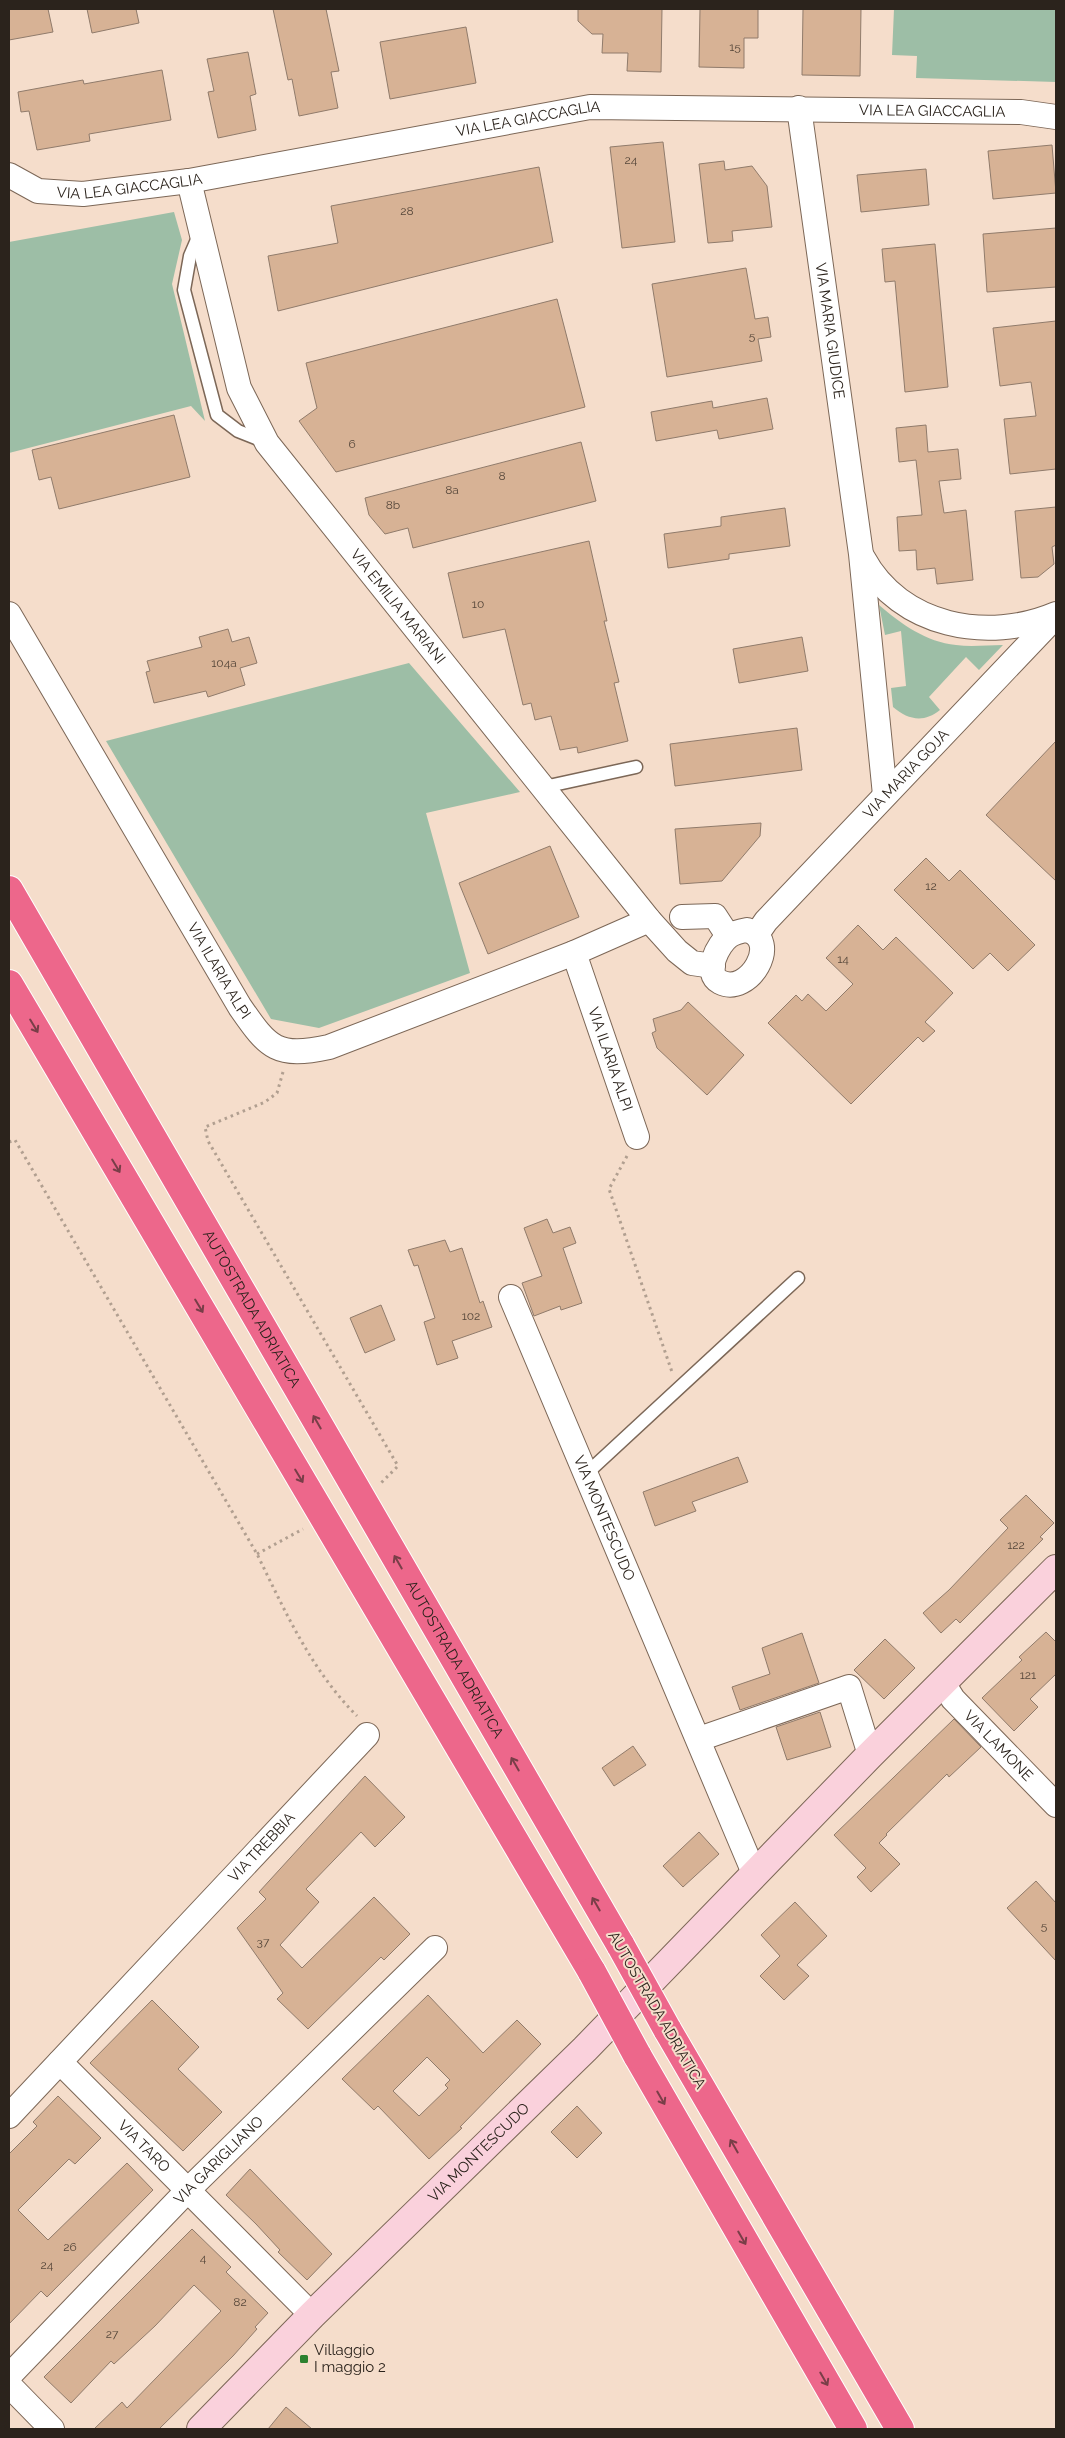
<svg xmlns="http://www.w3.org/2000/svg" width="1065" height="2438" font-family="Raleway,sans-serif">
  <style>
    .green { fill: #9dbea6 }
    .building { fill: #d7b295; stroke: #907b6b; fill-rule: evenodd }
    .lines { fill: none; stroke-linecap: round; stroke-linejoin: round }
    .lane-casing { stroke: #7c6757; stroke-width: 15 }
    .street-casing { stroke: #7c6757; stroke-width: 26 }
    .secondary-casing { stroke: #7c6757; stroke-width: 30 }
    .highway-casing { stroke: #fff; stroke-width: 30 }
    .path { stroke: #b19f90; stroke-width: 3; stroke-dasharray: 2.5 4; stroke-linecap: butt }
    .lane { stroke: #fff; stroke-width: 12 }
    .street { stroke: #fff; stroke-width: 24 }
    .secondary { stroke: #fad1dc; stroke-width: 28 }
    .highway { stroke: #ed678b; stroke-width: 28 }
    .highway-bridge-casing { stroke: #fff; stroke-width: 30; stroke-linecap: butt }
    .highway-bridge { stroke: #ed678b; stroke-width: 28 }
    .oneway { stroke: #793e48 }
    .poi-dot { fill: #2c812f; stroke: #f5ddcb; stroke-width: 2 }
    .labels { text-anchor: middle; stroke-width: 4; stroke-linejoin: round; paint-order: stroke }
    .number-label { font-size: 12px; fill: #56473a }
    .street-label { font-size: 15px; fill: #2b231c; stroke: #f5ddcb }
    .poi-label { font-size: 15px; fill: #2b231c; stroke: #f5ddcb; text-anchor: start }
  </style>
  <rect width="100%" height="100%" fill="#f5ddcb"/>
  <path class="green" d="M 894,9 L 1056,9 L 1056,82 L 916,78 L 917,56 L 892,55 Z
    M 174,212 L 182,240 L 172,284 L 205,421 L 191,406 L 9,453 L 9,242 Z
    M 879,605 C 901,624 926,642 956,645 C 971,647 988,645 1003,645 L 979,670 L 966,657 L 929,697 L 940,710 C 924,723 908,720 893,707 L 891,688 L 906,686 L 901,631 L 885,635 Z
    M 409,663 L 520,792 L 426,813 L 470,973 L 319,1028 L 271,1019 L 106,741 Z"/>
  <path class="building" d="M 9,9 L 48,9 L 53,32 L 9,40 Z
    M 87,9 L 136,9 L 139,23 L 92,33 Z
    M 273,9 L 326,9 L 339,71 L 331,72 L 338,108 L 299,116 L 292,79 L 288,80 Z
    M 578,9 L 662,9 L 661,72 L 627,71 L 628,53 L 602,53 L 603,34 L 592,34 L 578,21 Z
    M 700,9 L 758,9 L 758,38 L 744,38 L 744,68 L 699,67 Z
    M 803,9 L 861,9 L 860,76 L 802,75 Z
    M 466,27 L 476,83 L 390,99 L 380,42 Z
    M 248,52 L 256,94 L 250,96 L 256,130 L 218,138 L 208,92 L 214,91 L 207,59 Z
    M 162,70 L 171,120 L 89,134 L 90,141 L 37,150 L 29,111 L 21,112 L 18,92 L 83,80 L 84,84 Z
    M 663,142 L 675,242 L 622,248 L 610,147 Z
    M 1052,145 L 1056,193 L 993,199 L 988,151 Z
    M 724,161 L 725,170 L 752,166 L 767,186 L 772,227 L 732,231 L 733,241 L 708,243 L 699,164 Z
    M 539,167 L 553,242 L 278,311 L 268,256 L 338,243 L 331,206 Z
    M 926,169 L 929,205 L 861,212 L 857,175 Z
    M 1056,228 L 1056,287 L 987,292 L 983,234 Z
    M 935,244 L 948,387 L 905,392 L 895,281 L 885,282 L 882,249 Z
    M 746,268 L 755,319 L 768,317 L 771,337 L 758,339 L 762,361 L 667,377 L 652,284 Z
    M 557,299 L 585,407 L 336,472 L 299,421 L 317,408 L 306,363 Z
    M 1056,321 L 1056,469 L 1010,474 L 1004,419 L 1036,416 L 1031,382 L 1000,386 L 993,328 Z
    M 767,398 L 773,429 L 719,439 L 717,430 L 656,441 L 651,412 L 712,401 L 713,408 Z
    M 174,415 L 190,477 L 59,509 L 51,477 L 39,480 L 32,450 Z
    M 926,425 L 928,452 L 958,449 L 961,479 L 939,481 L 944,513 L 966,510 L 973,580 L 937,584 L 935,568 L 917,570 L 916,550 L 899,551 L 897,517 L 922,515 L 916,460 L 899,462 L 896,428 Z
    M 581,442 L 596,501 L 413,548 L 408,528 L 385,534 L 369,515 L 365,498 Z
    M 1056,507 L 1056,545 L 1052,547 L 1054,564 L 1038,577 L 1021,578 L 1015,511 Z
    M 785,508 L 790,546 L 729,554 L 729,559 L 668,568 L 664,534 L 721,526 L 721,517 Z
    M 589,541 L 607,621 L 604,621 L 619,682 L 614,683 L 628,741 L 578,753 L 577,747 L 560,750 L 551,716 L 535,720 L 531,703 L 523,705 L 505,629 L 463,638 L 448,573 Z
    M 228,629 L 232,642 L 249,637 L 257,663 L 240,668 L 245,685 L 208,697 L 206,691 L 154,703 L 146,672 L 150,671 L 147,661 L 202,647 L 199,637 Z
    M 802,637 L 808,671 L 739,683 L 733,649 Z
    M 797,728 L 802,770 L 675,786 L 670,744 Z
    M 1056,741 L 1056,881 L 986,815 Z
    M 761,823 L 760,836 L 722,881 L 680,884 L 675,829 Z
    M 550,846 L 579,917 L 488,954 L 459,883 Z
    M 926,858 L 949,881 L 960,870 L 1035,945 L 1008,971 L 990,953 L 973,969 L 894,890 Z
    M 858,925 L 883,950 L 896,937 L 953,993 L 925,1022 L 935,1031 L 923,1042 L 918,1037 L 851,1104 L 768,1023 L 796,995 L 802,1001 L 808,994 L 826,1011 L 853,984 L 826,958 Z
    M 688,1002 L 744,1055 L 707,1095 L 657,1048 L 652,1033 L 656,1031 L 653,1019 L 681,1010 Z
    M 547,1219 L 553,1233 L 570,1227 L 576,1243 L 563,1248 L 582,1303 L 561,1310 L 560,1306 L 534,1316 L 522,1283 L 542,1276 L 524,1228 Z
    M 445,1240 L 450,1252 L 462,1248 L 480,1303 L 483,1301 L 492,1327 L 452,1341 L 458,1358 L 437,1365 L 424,1322 L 435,1318 L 418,1265 L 414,1266 L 408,1250 Z
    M 381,1305 L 395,1340 L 365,1353 L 350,1318 Z
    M 738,1457 L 748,1482 L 692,1502 L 696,1511 L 655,1526 L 643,1492 Z
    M 1026,1495 L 1054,1523 L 1040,1537 L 1043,1539 L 960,1623 L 956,1619 L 941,1633 L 923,1613 L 949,1590 L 1008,1528 L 1000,1520 Z
    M 1046,1632 L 1056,1642 L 1056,1674 L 1030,1699 L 1038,1707 L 1014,1731 L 982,1698 L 1022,1660 L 1019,1657 Z
    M 802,1633 L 819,1683 L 740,1710 L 732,1687 L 770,1674 L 762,1648 Z
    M 885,1639 L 915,1668 L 884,1699 L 854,1670 Z
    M 820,1712 L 831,1747 L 787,1760 L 776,1727 Z
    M 954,1719 L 981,1747 L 949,1777 L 947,1774 L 886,1834 L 887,1835 L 879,1843 L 900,1864 L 871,1892 L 857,1877 L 866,1868 L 834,1835 Z
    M 633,1746 L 646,1765 L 614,1786 L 602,1768 Z
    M 365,1776 L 405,1817 L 375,1847 L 361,1832 L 306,1889 L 319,1902 L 280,1945 L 302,1968 L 374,1897 L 410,1934 L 384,1960 L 381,1957 L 308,2029 L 277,1999 L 283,1993 L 237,1928 L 266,1899 L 259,1892 Z
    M 699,1832 L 719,1854 L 683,1887 L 663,1866 Z
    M 1036,1881 L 1056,1903 L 1056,1961 L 1007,1908 Z
    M 795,1902 L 827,1936 L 797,1965 L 809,1976 L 784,2000 L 760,1976 L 780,1956 L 761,1935 Z
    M 428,1995 L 483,2053 L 517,2020 L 541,2044 L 460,2127 L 462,2128 L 429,2159 L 378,2106 L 374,2110 L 342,2079 ZM 427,2057 L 450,2080 L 445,2085 L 448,2088 L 419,2116 L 393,2091 Z
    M 152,2000 L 199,2047 L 178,2069 L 222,2112 L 183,2151 L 90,2063 Z
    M 58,2096 L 101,2138 L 75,2164 L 69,2159 L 18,2210 L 48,2240 L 127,2163 L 153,2190 L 47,2297 L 41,2291 L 9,2324 L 9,2154 L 37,2126 L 33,2122 Z
    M 577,2106 L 602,2133 L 577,2158 L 551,2132 Z
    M 250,2169 L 332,2254 L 307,2280 L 278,2252 L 280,2250 L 256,2224 L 226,2195 Z
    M 192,2229 L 231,2267 L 226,2272 L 268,2313 L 255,2327 L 257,2329 L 233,2356 L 159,2429 L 94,2429 L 122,2402 L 127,2408 L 221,2311 L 194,2285 L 155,2326 L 114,2364 L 111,2361 L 71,2403 L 44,2377 Z
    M 286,2407 L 312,2429 L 268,2429 Z"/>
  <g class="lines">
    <g class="lane-casing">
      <path id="lane" d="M 200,233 L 190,256 L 184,290 L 217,415 L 238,431 L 266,442
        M 544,787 L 636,767
        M 586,1474 L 798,1278"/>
    </g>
    <g class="street-casing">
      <g id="street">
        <path id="s1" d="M 799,108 L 861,554 L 885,795"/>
        <path id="s2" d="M 9,175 L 38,191 L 83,194 L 189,181 L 590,107 L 1021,112 L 1056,117"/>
        <path id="s3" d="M 189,181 L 239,388 L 267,443 L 649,920 L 677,951 L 692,963 L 713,966"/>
        <path d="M 863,558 C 900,627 988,643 1056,614"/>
        <path id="s4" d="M 9,614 L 240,1007 C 269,1049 277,1058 329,1047 L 574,953 L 649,920"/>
        <path d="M 682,917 L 715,916 L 728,936"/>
        <path d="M 747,930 C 782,940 749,997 720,982 C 703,973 718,944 729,936 C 735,932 741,931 747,930 Z"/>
        <path id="s5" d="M 757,934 L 766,921 L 1056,616"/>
        <path id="s6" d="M 574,953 L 637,1137"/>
        <path id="s7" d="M 511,1297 L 754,1873"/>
        <path id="s8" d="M 943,1683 L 953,1699 L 1056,1805"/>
        <path d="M 699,1739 L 849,1687 L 870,1755"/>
        <path id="s9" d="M 60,2062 L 312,2315"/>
        <path id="s10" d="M 9,2116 L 367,1735"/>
        <path id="s11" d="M 9,2376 L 188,2190 L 435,1948"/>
        <path d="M 9,2385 L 52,2429"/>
      </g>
    </g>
    <g class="secondary-casing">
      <g id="secondary">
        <path id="s12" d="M 201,2429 L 312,2315 L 585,2049 L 870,1755 L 1056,1569"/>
      </g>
    </g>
    <g class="highway-casing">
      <g id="highway">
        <path id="s13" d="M 9,890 L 621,1946"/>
        <path d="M 9,984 L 592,1972"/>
        <path d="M 667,2029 L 900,2429"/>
        <path d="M 637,2055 L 853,2429"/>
      </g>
    </g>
    <path class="path" d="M 283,1072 L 277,1093 L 265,1102 L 205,1127 L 208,1141 L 398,1466 L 381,1483
      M 9,1142 L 15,1140 L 257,1554 C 285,1611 311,1670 357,1716
      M 627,1156 L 609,1189 L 672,1372
      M 257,1554 L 303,1529"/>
    <use href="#lane" class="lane"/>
    <use href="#street" class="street"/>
    <use href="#secondary" class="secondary"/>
    <use href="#highway" class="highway"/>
    <g class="highway-bridge-casing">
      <path id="highway-bridge" d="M 621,1946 L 667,2029
        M 592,1972 L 637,2055"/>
    </g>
    <use href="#highway-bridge" class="highway-bridge"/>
  </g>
  <defs><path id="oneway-shaft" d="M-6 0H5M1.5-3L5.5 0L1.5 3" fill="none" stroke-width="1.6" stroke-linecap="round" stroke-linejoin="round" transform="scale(1.25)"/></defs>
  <g class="oneway">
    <use href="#oneway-shaft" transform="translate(34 1026) rotate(59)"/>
    <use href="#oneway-shaft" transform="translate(116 1166) rotate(59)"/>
    <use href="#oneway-shaft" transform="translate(199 1306) rotate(59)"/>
    <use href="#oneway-shaft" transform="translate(317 1422) rotate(-120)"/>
    <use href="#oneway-shaft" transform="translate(299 1476) rotate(59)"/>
    <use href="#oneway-shaft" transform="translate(398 1562) rotate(-120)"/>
    <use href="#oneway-shaft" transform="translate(515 1764) rotate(-120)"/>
    <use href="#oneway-shaft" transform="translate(596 1904) rotate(-120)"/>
    <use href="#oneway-shaft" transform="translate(661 2098) rotate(60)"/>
    <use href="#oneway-shaft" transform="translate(734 2146) rotate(-120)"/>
    <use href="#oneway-shaft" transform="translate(742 2238) rotate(60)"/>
    <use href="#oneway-shaft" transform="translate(824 2379) rotate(60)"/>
  </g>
  <rect class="poi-dot" x="299" y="2354" width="10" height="10" rx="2.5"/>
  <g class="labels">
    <g class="number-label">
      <text x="735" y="51">15</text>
      <text x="631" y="164">24</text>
      <text x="407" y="215">28</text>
      <text x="752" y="340">5</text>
      <text x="352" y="448">6</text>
      <text x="502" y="480">8</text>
      <text x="452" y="494">8a</text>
      <text x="393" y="509">8b</text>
      <text x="478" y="608">10</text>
      <text x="224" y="667">104a</text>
      <text x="931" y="890">12</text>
      <text x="843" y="963">14</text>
      <text x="471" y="1320">102</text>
      <text x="1016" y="1549">122</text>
      <text x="1028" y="1679">121</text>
      <text x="1044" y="1930">5</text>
      <text x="263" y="1946">37</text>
      <text x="70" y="2251">26</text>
      <text x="203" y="2262">4</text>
      <text x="47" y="2269">24</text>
      <text x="240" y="2306">82</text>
      <text x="112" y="2338">27</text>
    </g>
    <g class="street-label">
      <text dy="5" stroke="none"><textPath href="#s2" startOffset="935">VIA LEA GIACCAGLIA</textPath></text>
      <text dy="5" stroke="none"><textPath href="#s2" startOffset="530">VIA LEA GIACCAGLIA</textPath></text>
      <text dy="5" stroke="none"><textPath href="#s2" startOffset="125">VIA LEA GIACCAGLIA</textPath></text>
      <text dy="5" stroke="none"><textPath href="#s1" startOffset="225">VIA MARIA GIUDICE</textPath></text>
      <text dy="5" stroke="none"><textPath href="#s3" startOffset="484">VIA EMILIA MARIANI</textPath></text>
      <text dy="5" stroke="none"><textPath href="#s5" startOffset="219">VIA MARIA GOJA</textPath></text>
      <text dy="5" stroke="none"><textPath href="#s4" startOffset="414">VIA ILARIA ALPI</textPath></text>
      <text dy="5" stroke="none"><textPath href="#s6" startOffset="112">VIA ILARIA ALPI</textPath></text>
      <text dy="5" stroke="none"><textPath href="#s13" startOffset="484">AUTOSTRADA ADRIATICA</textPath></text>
      <text dy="5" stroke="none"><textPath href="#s7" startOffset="240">VIA MONTESCUDO</textPath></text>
      <text dy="5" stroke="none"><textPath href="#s13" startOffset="889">AUTOSTRADA ADRIATICA</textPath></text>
      <text dy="5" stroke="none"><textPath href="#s8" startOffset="84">VIA LAMONE</textPath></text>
      <text dy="5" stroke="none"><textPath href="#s10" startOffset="369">VIA TREBBIA</textPath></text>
      <text transform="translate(657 2010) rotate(60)" y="5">AUTOSTRADA ADRIATICA</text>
      <text dy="5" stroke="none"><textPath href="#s9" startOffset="119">VIA TARO</textPath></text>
      <text dy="5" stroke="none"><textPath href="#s12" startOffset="392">VIA MONTESCUDO</textPath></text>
      <text dy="5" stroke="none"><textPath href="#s11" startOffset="301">VIA GARIGLIANO</textPath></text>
    </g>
    <g class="poi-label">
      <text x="314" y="2355">Villaggio<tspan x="314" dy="17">I maggio 2</tspan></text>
    </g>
  </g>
  <rect width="1065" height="2438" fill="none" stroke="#2b231c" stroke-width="20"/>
</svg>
